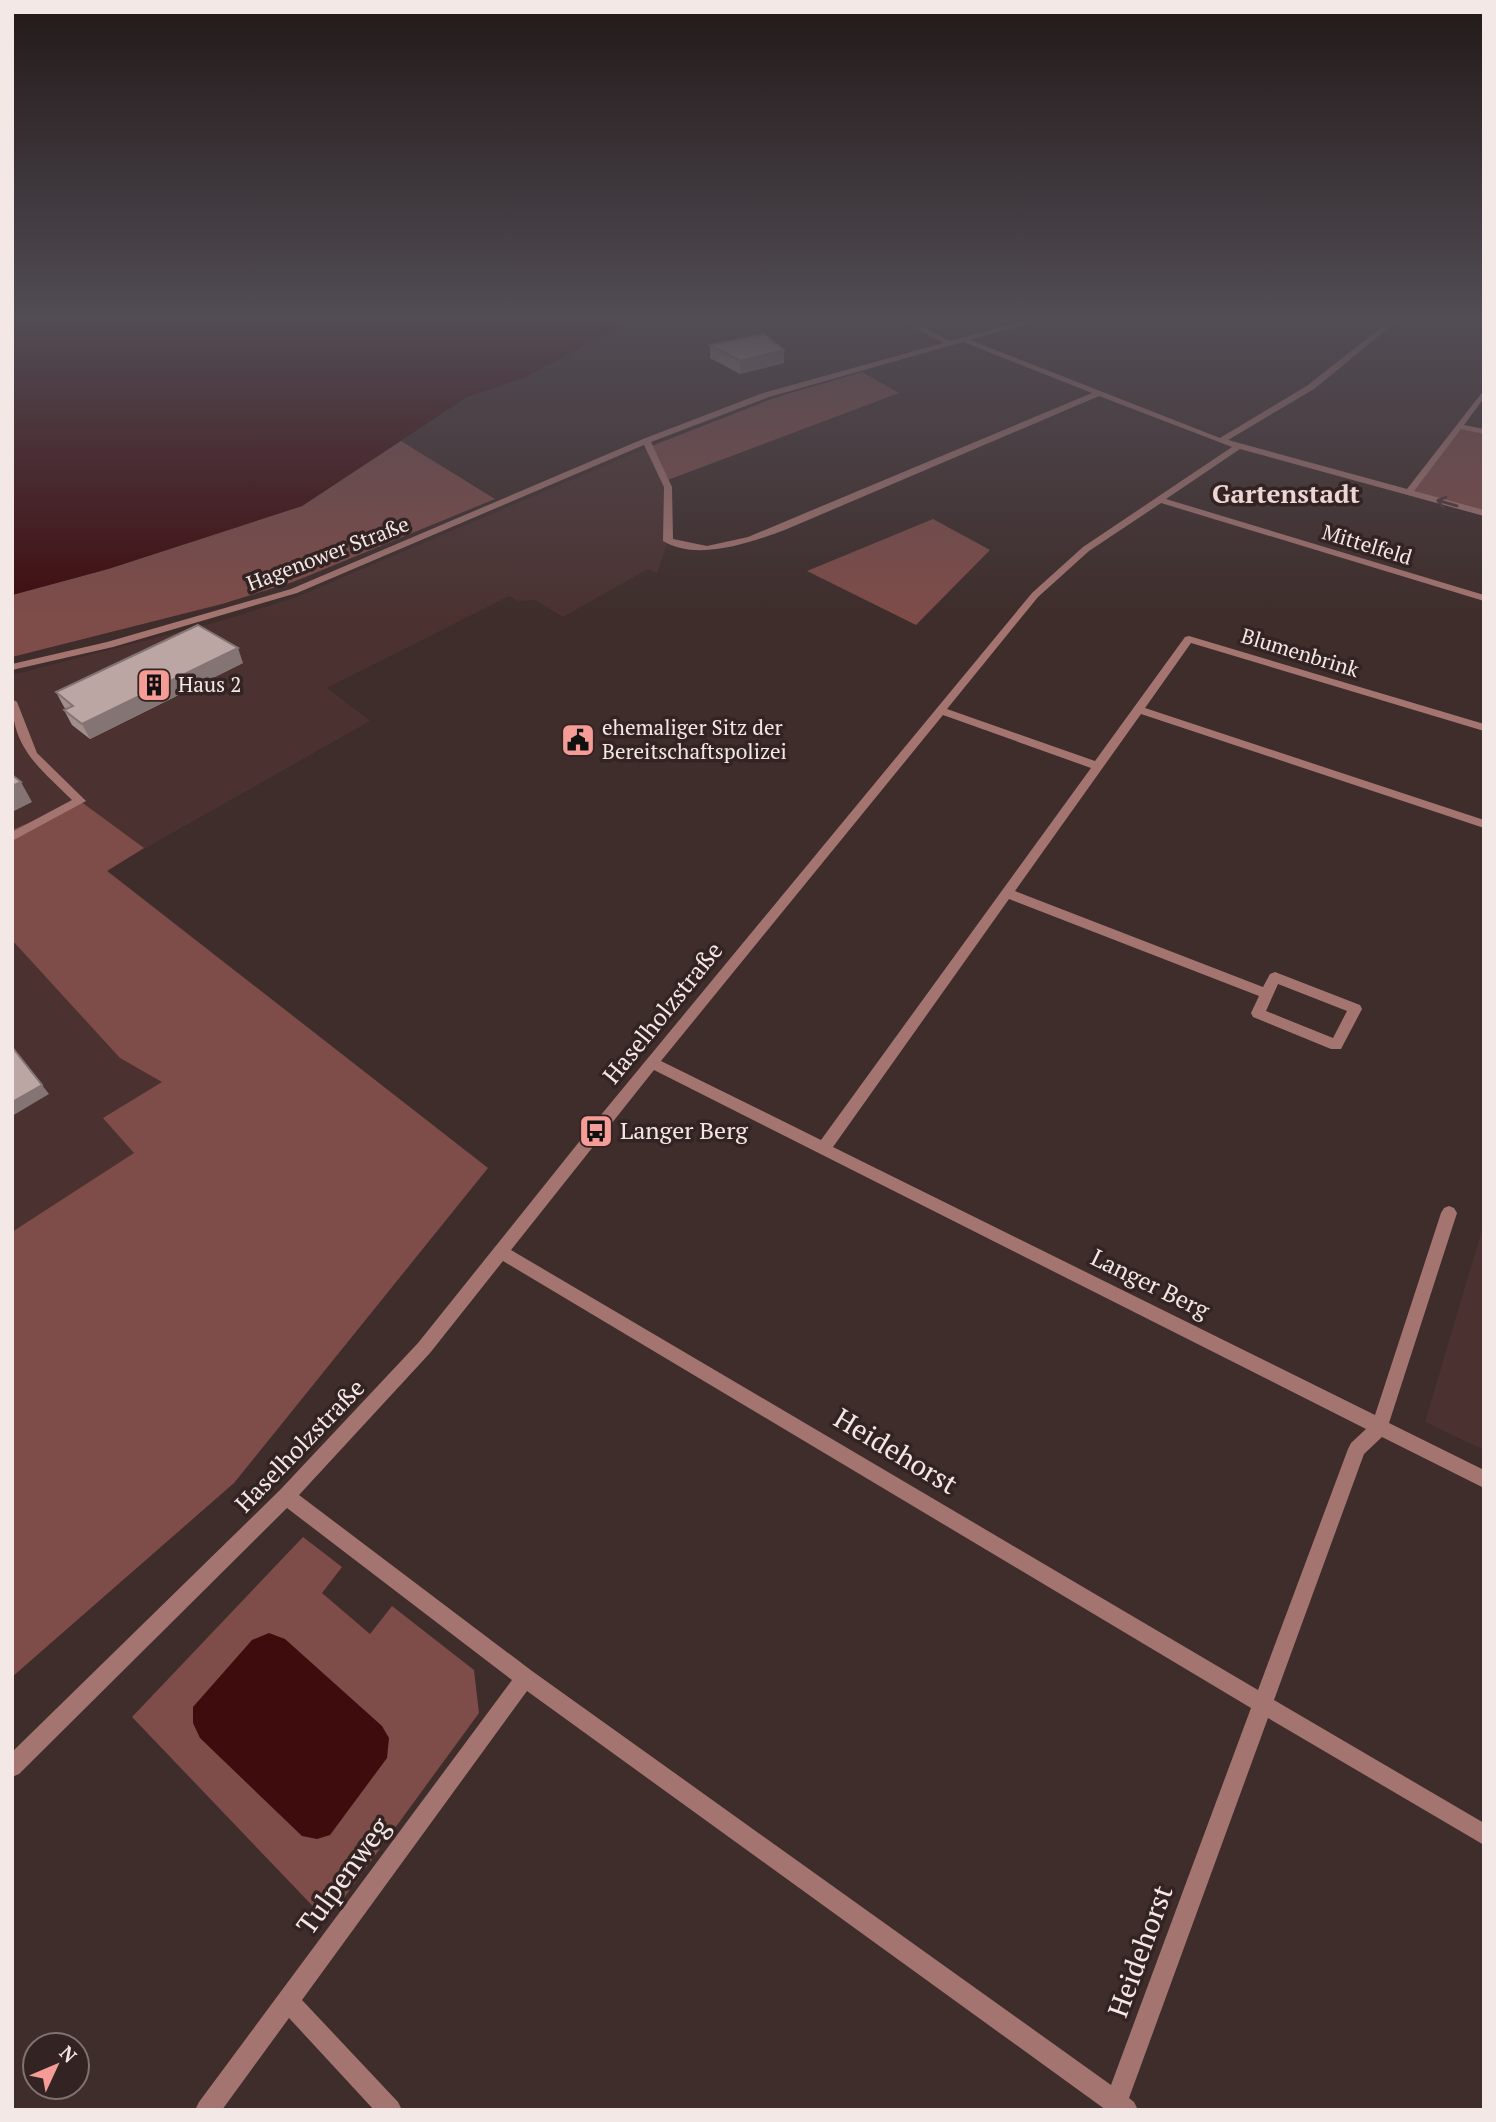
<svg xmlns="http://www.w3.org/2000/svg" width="1496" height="2122" font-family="'PT Serif',serif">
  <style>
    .built { fill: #4b3231 }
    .green { fill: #7e4c49 }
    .water { fill: #3f0c0e }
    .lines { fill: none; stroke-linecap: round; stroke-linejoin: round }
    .street { fill: #a47470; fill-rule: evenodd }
    .wall { fill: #a28f8d }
    .shaded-wall { fill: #847473 }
    .building { fill: #bca6a4; stroke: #847473; stroke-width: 2 }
    .oneway { stroke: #4f3736 }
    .labels { text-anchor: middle; stroke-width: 7; stroke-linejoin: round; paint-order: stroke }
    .far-street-label { font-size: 21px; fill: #f4e8e7; stroke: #332322 }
    .far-poi-label { font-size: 21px; fill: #f4e8e7; stroke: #332322; text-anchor: start }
    .street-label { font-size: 24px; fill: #f4e8e7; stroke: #332322 }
    .poi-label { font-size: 24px; fill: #f4e8e7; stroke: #332322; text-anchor: start }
    .far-district-label { font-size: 26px; font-weight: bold; fill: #ecd6d4; stroke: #332322 }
    .near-street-label { font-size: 28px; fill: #f4e8e7; stroke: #332322 }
  </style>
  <rect width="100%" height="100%" fill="#3e2d2b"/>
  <path class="built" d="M 649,447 L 668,487 L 668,541 L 657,573 L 648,569 L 563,617 L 535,600 L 518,601 L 509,596 L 327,688 L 370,721 L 107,870 L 488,1168 L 234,1483 L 12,1677 L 12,675 L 221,621 L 294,598 Z
    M 1484,1223 L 1484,1450 L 1425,1422 Z"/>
  <path class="green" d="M 862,372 L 899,393 L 665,481 L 649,447 L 774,398 Z
    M 1459,426 L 1484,432 L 1484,513 L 1409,492 Z
    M 401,441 L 495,499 L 293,582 L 222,604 L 12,657 L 12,595 L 108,569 L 302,506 Z
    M 933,519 L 990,550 L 916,625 L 807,571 Z
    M 80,801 L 144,848 L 107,871 L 488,1168 L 234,1483 L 12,1677 L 12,1232 L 134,1153 L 103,1118 L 162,1082 L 120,1058 L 12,940 L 12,830 Z
    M 303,1537 L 342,1567 L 322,1593 L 370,1634 L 392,1606 L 474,1670 L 479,1713 L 327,1921 L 132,1717 Z"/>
  <path class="water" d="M 12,318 L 636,318 L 524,378 L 467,397 L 302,506 L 108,569 L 12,595 Z
    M 269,1633 L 285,1639 L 382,1726 L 389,1738 L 387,1758 L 330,1835 L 317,1839 L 302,1836 L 200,1738 L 193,1723 L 193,1707 L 252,1640 Z"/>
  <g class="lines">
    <path class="street" d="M 897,318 L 906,318 L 950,341 L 1033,318 L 1045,318 L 970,340 L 1220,438 L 1308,385 L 1393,318 L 1401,318 L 1314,389 L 1228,440 L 1407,489 L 1484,390 L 1484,398 L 1464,425 L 1484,429 L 1484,434 L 1461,429 L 1414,491 L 1484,510 L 1484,516 L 1240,449 L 1166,499 L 1484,595 L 1484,601 L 1161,503 L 1089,551 L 1038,597 L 947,709 L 1095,761 L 1185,637 L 1189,636 L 1484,724 L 1484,731 L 1191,643 L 1145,708 L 1484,820 L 1484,828 L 1141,714 L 1015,891 L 1263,987 L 1270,974 L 1275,972 L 1360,1005 L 1362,1009 L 1341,1049 L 1331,1049 L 1253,1017 L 1251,1013 L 1259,996 L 1009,899 L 833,1147 L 1375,1415 L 1441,1213 L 1444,1208 L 1449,1206 L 1454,1208 L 1457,1213 L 1389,1423 L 1484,1470 L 1484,1488 L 1382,1437 L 1364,1454 L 1274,1700 L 1484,1823 L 1484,1845 L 1268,1718 L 1129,2098 L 1134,2102 L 1138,2110 L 1106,2110 L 527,1691 L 302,2000 L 398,2102 L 402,2110 L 374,2110 L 289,2018 L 222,2110 L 195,2110 L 199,2102 L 512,1680 L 287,1508 L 19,1774 L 12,1777 L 12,1752 L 280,1490 L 418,1343 L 591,1127 L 1032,593 L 1083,547 L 1232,447 L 1099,396 L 787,529 C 752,542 698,562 663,541 L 664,487 L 644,445 L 297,593 L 113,647 L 12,670 L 12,664 L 107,642 L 291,589 L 643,439 L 763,393 L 943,343 ZM 963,342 L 1092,393 L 748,537 L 707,546 L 673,539 L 672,487 L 651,442 L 769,397 ZM 943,715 L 1091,768 L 821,1140 L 661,1061 ZM 1278,984 L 1347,1011 L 1333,1038 L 1266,1011 ZM 654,1070 L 1366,1429 L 1351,1443 L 1348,1449 L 1258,1690 L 511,1250 ZM 503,1261 L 1251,1708 L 1111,2085 L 532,1671 L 299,1495 L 430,1353 Z
      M 12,699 L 17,702 L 37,753 L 86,801 L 12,841 L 12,832 L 72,800 C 40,768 12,749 12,699 Z"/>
  </g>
  <path class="wall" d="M 710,345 L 784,363 L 740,374 L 710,358 Z
    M 243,663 L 90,739 L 72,725 L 64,710 L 66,709 L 64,707 L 56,692 Z"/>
  <path class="shaded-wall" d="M 784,350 L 784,363 L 740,374 L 740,361 Z
    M 238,648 L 243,663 L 90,739 L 82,724 Z
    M 21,782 L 32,802 L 12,812 L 12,786 Z
    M 42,1085 L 49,1094 L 12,1116 L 12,1102 Z"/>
  <path class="building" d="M 764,334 L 784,350 L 740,361 L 710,345 Z
    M 198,625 L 238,648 L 82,724 L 64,710 L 73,706 L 56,692 Z
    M 12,775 L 21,782 L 12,786 Z
    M 12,1047 L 42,1085 L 12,1102 Z"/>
  <defs><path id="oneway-shaft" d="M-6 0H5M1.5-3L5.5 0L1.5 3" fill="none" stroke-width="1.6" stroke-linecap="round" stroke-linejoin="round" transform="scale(1.75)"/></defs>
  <use class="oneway" href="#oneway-shaft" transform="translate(1447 503) rotate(-164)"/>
  <linearGradient id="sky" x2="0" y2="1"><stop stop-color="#221918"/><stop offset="0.52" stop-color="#524c55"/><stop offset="1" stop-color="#524c55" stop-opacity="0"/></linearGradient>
  <rect width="1496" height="615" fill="url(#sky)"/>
  <defs>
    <g id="building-square" transform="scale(1.75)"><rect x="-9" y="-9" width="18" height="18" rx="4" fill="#f59c96" stroke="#332322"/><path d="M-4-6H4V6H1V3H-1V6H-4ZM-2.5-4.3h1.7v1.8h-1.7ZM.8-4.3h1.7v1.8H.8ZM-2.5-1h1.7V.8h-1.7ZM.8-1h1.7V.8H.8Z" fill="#111"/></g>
    <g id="civic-square" transform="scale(1.75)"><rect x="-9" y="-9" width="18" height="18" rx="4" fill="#f59c96" stroke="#332322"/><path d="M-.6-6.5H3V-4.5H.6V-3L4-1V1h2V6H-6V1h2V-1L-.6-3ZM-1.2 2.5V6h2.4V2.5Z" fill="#111"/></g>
    <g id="bus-square" transform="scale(1.75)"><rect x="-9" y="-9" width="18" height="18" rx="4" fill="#f59c96" stroke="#332322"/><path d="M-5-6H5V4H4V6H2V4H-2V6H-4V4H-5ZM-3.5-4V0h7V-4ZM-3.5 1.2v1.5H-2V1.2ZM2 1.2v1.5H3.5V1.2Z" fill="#111"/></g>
  </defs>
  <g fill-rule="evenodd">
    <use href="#building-square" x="154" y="685"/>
    <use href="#civic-square" x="578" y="740"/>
    <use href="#bus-square" x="596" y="1131"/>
  </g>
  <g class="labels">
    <g class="far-street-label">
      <text transform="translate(1367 545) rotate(17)" y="7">Mittelfeld</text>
      <text transform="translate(328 554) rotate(-21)" y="7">Hagenower Straße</text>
      <text transform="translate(1300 653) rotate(17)" y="7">Blumenbrink</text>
    </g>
    <g class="far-poi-label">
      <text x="178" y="692">Haus 2</text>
      <text x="602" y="735">ehemaliger Sitz der<tspan x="602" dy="24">Bereitschaftspolizei</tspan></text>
    </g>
    <g class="street-label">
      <text transform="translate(663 1013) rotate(-51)" y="8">Haselholzstraße</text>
      <text transform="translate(1150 1284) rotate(26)" y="8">Langer Berg</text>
      <text transform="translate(300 1446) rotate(-46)" y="8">Haselholzstraße</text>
    </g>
    <g class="poi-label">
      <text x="620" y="1139">Langer Berg</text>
    </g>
    <g class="far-district-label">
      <text x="1286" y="503">Gartenstadt</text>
    </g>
    <g class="near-street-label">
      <text transform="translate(896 1451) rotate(31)" y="10">Heidehorst</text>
      <text transform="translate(343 1876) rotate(-54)" y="10">Tulpenweg</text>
      <text transform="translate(1140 1951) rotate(-70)" y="10">Heidehorst</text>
    </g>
  </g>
  <rect width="1496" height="2122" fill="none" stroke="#f4e8e7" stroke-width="28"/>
  <g transform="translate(56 2066) rotate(46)"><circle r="33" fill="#332322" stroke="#807271" stroke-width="2"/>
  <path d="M0-5L12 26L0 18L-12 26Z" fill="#f59c96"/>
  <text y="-10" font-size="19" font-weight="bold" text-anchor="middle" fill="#f4e8e7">N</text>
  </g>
</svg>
